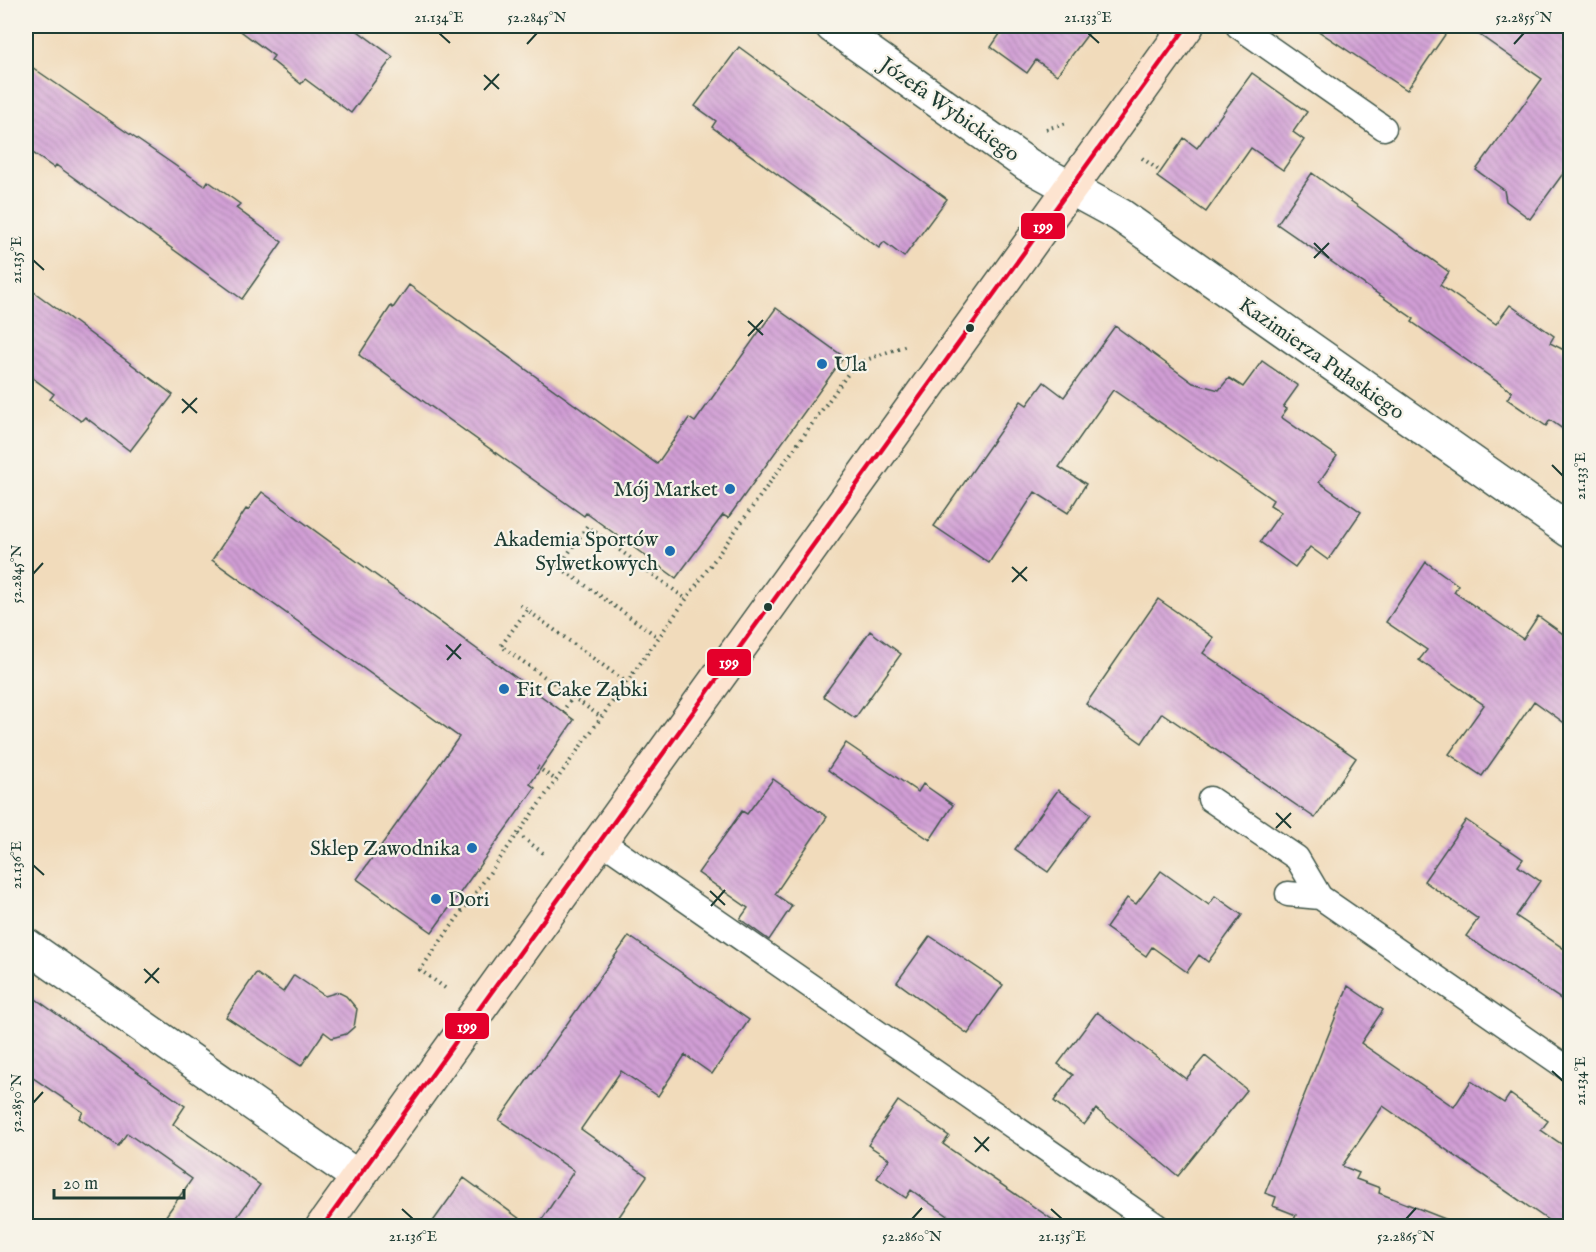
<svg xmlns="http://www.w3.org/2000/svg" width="1596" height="1252" font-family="'IM FELL English',serif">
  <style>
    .building { fill: url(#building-back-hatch) }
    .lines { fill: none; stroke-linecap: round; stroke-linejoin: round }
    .lane-casing { stroke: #3e5548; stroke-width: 27 }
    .street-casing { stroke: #3e5548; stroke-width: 36 }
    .secondary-casing { stroke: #3e5548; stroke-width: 36 }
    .path { stroke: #3e5548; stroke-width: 4; stroke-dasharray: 1.5 4.5; stroke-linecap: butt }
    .lane { stroke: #fff; stroke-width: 24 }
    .street { stroke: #fff; stroke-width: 33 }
    .secondary { stroke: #fde4d0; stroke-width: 33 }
    .bus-1-casing { stroke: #f7f3e8; stroke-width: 9 }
    .bus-1 { stroke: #e4002b; stroke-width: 4.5 }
    .ticks { fill: none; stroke: #1f3d34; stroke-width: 2 }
    .bus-dot { fill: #1f3d34; stroke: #f7f3e8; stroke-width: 2 }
    .poi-dot { fill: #1f6fb2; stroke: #f7f3e8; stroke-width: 2 }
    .labels { text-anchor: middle; stroke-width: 4.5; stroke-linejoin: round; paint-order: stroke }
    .street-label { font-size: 21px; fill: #1f3d34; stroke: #f7f3e8 }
    .poi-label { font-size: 21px; fill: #1f3d34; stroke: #f7f3e8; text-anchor: start }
    .line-badge { stroke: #f7f3e8; stroke-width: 2 }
    .badge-label { font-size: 16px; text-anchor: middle; font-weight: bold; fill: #fff }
    .neatline { fill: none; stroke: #1f3d34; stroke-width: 2 }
    .ticks-label { font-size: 15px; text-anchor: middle; fill: #1f3d34 }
  </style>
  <defs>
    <pattern id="building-back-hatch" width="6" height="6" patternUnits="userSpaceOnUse" patternTransform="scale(1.5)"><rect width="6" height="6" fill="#d19ed5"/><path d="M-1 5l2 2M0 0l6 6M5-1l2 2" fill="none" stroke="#a982ae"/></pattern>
  </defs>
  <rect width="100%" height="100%" fill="#f7f3e8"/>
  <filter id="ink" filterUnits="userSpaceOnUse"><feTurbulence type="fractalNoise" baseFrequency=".0167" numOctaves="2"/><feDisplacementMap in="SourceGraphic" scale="12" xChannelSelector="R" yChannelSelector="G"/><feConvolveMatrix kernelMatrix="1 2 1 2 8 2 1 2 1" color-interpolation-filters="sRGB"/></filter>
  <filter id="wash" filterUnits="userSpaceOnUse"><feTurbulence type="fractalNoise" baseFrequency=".008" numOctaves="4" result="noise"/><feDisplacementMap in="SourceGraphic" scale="24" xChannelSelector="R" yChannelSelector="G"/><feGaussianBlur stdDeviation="1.35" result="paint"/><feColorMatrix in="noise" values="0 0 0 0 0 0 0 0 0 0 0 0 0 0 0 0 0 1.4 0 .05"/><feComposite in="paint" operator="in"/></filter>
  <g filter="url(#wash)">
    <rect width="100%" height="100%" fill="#f1dbbb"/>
    <g id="blocks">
      <path class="building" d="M 234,26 L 351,26 L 393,57 L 351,113 L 305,79 L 301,84 L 271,60 L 274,56 Z
        M 989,26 L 1094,26 L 1057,75 L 1036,60 L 1027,73 L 991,47 L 1000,34 Z
        M 1311,26 L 1451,26 L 1407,90 Z
        M 1467,26 L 1570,26 L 1570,164 L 1530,219 L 1506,201 L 1504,190 L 1476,170 L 1542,79 Z
        M 739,47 L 947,199 L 904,257 L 884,242 L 879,248 L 712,127 L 716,121 L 695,106 Z
        M 26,63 L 205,186 L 208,181 L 240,204 L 236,208 L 282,242 L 242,299 L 56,165 L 54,168 L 26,148 Z
        M 1252,73 L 1307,112 L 1293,132 L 1304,140 L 1283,170 L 1251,148 L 1206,212 L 1157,177 L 1184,138 L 1197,148 Z
        M 1312,173 L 1449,272 L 1440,285 L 1496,324 L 1510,305 L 1554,336 L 1550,343 L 1570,353 L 1570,434 L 1550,420 L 1546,426 L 1507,399 L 1512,392 L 1412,322 L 1414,319 L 1277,224 Z
        M 409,285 L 657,464 L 689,418 L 695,422 L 776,308 L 844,357 L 728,518 L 723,515 L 676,578 L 586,513 L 584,516 L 359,355 L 391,306 L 393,308 Z
        M 26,286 L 173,395 L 130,451 L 85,417 L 81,421 L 50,399 L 54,394 L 26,373 Z
        M 1115,326 L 1193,383 L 1219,390 L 1229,378 L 1243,387 L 1262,361 L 1298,386 L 1283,407 L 1287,409 L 1281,417 L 1337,456 L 1319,482 L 1361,512 L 1328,560 L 1310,547 L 1295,567 L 1260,542 L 1281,512 L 1270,505 L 1273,500 L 1113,390 L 1059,467 L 1086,484 L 1068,513 L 1035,492 L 989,563 L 934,526 L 1021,401 L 1027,405 L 1044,382 L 1064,397 Z
        M 262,492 L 574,720 L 530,784 L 535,788 L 432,932 L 357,879 L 459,737 L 212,560 L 246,509 L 248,510 Z
        M 1426,562 L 1458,585 L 1454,592 L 1523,639 L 1538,616 L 1570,639 L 1570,727 L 1534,701 L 1482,776 L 1449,754 L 1484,705 L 1419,660 L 1427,650 L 1386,622 Z
        M 1158,599 L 1214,638 L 1203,653 L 1356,758 L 1315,818 L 1162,713 L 1142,743 L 1086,704 Z
        M 870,631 L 901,654 L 855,718 L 823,696 Z
        M 846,743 L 918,792 L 923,784 L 953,805 L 930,840 L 828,770 Z
        M 773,779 L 827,817 L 775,894 L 792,906 L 769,940 L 740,919 L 748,908 L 698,873 L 742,811 L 747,814 Z
        M 1058,790 L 1091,814 L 1048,872 L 1015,849 Z
        M 1466,820 L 1523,859 L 1518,866 L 1540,881 L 1516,916 L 1570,953 L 1570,1005 L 1466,936 L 1478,919 L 1424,881 Z
        M 1161,871 L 1209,905 L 1215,896 L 1242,915 L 1208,962 L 1199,955 L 1187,972 L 1152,947 L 1146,956 L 1106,928 L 1127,898 L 1136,904 Z
        M 629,936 L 749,1020 L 712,1074 L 685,1055 L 658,1096 L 621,1071 L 581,1129 L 647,1176 L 612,1227 L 537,1227 L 574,1171 L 499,1120 Z
        M 930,936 L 1003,985 L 968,1034 L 897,982 Z
        M 256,973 L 283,992 L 294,975 L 325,996 L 338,992 L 346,996 L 357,1009 L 354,1027 L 346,1034 L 332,1038 L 324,1032 L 301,1066 L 226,1017 Z
        M 1348,986 L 1383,1010 L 1361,1043 L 1454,1107 L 1471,1081 L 1504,1103 L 1510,1094 L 1548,1121 L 1541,1130 L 1570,1150 L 1570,1227 L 1558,1227 L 1383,1106 L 1342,1166 L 1359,1173 L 1356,1179 L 1380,1188 L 1379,1193 L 1458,1224 L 1458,1227 L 1291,1227 L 1296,1215 L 1273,1206 L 1276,1197 L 1265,1193 Z
        M 26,992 L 185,1106 L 173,1124 L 260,1185 L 230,1227 L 158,1227 L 192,1179 L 127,1133 L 118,1146 L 79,1118 L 83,1112 L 26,1073 Z
        M 1097,1012 L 1186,1079 L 1205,1056 L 1247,1090 L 1178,1176 L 1096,1109 L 1084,1125 L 1054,1101 L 1073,1075 L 1058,1064 Z
        M 898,1101 L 949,1136 L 943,1144 L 1063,1227 L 964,1227 L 911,1190 L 906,1198 L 877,1178 L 889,1159 L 868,1145 Z
        M 464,1178 L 531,1227 L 429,1227 Z"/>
    </g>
  </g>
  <g filter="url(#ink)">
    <use href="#blocks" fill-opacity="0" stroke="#3e5548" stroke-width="1.5"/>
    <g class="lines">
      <g class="lane-casing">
        <path id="lane" d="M 1238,26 L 1384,128
          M 1210,799 L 1297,858 L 1320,897 L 1570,1070
          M 601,841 L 1157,1226
          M 1288,894 L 1320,897"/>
      </g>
      <g class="street-casing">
        <path id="street" d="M 832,26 L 1028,165 L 1120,215 L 1570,531
          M 26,945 L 359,1178"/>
      </g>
      <g class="secondary-casing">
        <path id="secondary" d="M 323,1226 L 1187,26"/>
      </g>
      <path class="path" d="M 1046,129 L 1067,123
        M 1142,158 L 1160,171
        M 551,561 L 658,637
        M 559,567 L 587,526 L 686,599
        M 520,605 L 626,682
        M 527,610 L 501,646 L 601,717
        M 562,712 L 573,697
        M 537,767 L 556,780
        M 518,834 L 543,853
        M 445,988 L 420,970 L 855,364 L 907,345"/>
      <use href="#lane" class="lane"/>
      <use href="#street" class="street"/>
      <use href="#secondary" class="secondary"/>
      <g class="bus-1-casing">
        <path id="bus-1" d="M 323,1226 L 1187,26"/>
      </g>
      <use href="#bus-1" class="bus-1"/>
    </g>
  </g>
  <path class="ticks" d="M 439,33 L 450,43M 1088,33 L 1099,43M 527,44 L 537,33M 1514,44 L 1524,33M 484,75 L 499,89M 484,90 L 499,74M 1314,243 L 1329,258M 1314,258 L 1329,243M 33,260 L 44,270M 748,321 L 763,335M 748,336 L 763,320M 182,399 L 197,413M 182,413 L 197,398M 1552,465 L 1563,476M 1012,567 L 1027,581M 33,574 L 43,563M 1012,582 L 1027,567M 446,645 L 461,659M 447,660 L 461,644M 1276,813 L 1291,828M 1276,828 L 1291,813M 33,865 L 44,875M 710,891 L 725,905M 711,906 L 725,890M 144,969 L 159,983M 145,983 L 159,968M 1552,1071 L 1563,1081M 33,1103 L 43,1092M 974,1137 L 989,1151M 975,1152 L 989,1137M 402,1209 L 413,1219M 1051,1209 L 1062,1219M 912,1219 L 922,1208M 1406,1219 L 1416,1208"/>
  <g class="bus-dot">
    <circle cx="970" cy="328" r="5"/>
    <circle cx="768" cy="607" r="5"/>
  </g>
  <g class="poi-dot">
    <circle cx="822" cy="364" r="6"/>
    <circle cx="730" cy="489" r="6"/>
    <circle cx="670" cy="551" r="6"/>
    <circle cx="504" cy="689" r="6"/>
    <circle cx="472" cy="848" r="6"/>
    <circle cx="436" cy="899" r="6"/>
  </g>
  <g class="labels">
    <g class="street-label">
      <text transform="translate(950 109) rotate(35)" y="7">Józefa Wybickiego</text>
      <text transform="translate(1322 358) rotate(35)" y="7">Kazimierza Pułaskiego</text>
    </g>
    <g class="poi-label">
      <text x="834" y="371">Ula</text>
      <text x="718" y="496" text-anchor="end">Mój Market</text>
      <text x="658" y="546" text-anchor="end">Akademia Sportów<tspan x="658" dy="24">Sylwetkowych</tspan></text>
      <text x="516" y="696">Fit Cake Ząbki</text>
      <text x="460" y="855" text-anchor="end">Sklep Zawodnika</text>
      <text x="448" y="906">Dori</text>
    </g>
  </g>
  <g class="line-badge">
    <rect x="1020" y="212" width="46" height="28" rx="6" fill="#e4002b"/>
    <rect x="706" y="648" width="46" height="29" rx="6" fill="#e4002b"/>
    <rect x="444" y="1012" width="46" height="28" rx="6" fill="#e4002b"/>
  </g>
  <g class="badge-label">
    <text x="1043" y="232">199</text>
    <text x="729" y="668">199</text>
    <text x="467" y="1032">199</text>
  </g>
  <rect width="1596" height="1252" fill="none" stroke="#f7f3e8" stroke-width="66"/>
  <path d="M54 1189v9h130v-9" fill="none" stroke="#1f3d34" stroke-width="3"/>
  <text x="63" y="1189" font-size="18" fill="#1f3d34" stroke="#f7f3e8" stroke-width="4.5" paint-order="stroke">20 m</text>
  <rect x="33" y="33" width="1530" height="1186" class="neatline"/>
  <g class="ticks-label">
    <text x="439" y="22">21.134°E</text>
    <text x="537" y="22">52.2845°N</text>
    <text x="1088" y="22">21.133°E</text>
    <text x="1524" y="22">52.2855°N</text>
    <text transform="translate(16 260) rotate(-90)" y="5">21.135°E</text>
    <text transform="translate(1580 476) rotate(-90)" y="5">21.133°E</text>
    <text transform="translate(16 574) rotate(-90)" y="5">52.2845°N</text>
    <text transform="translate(16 865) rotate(-90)" y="5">21.136°E</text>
    <text transform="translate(1580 1081) rotate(-90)" y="5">21.134°E</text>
    <text transform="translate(16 1103) rotate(-90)" y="5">52.2850°N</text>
    <text x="413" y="1241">21.136°E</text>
    <text x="912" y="1241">52.2860°N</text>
    <text x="1062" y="1241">21.135°E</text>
    <text x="1406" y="1241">52.2865°N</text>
  </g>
</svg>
